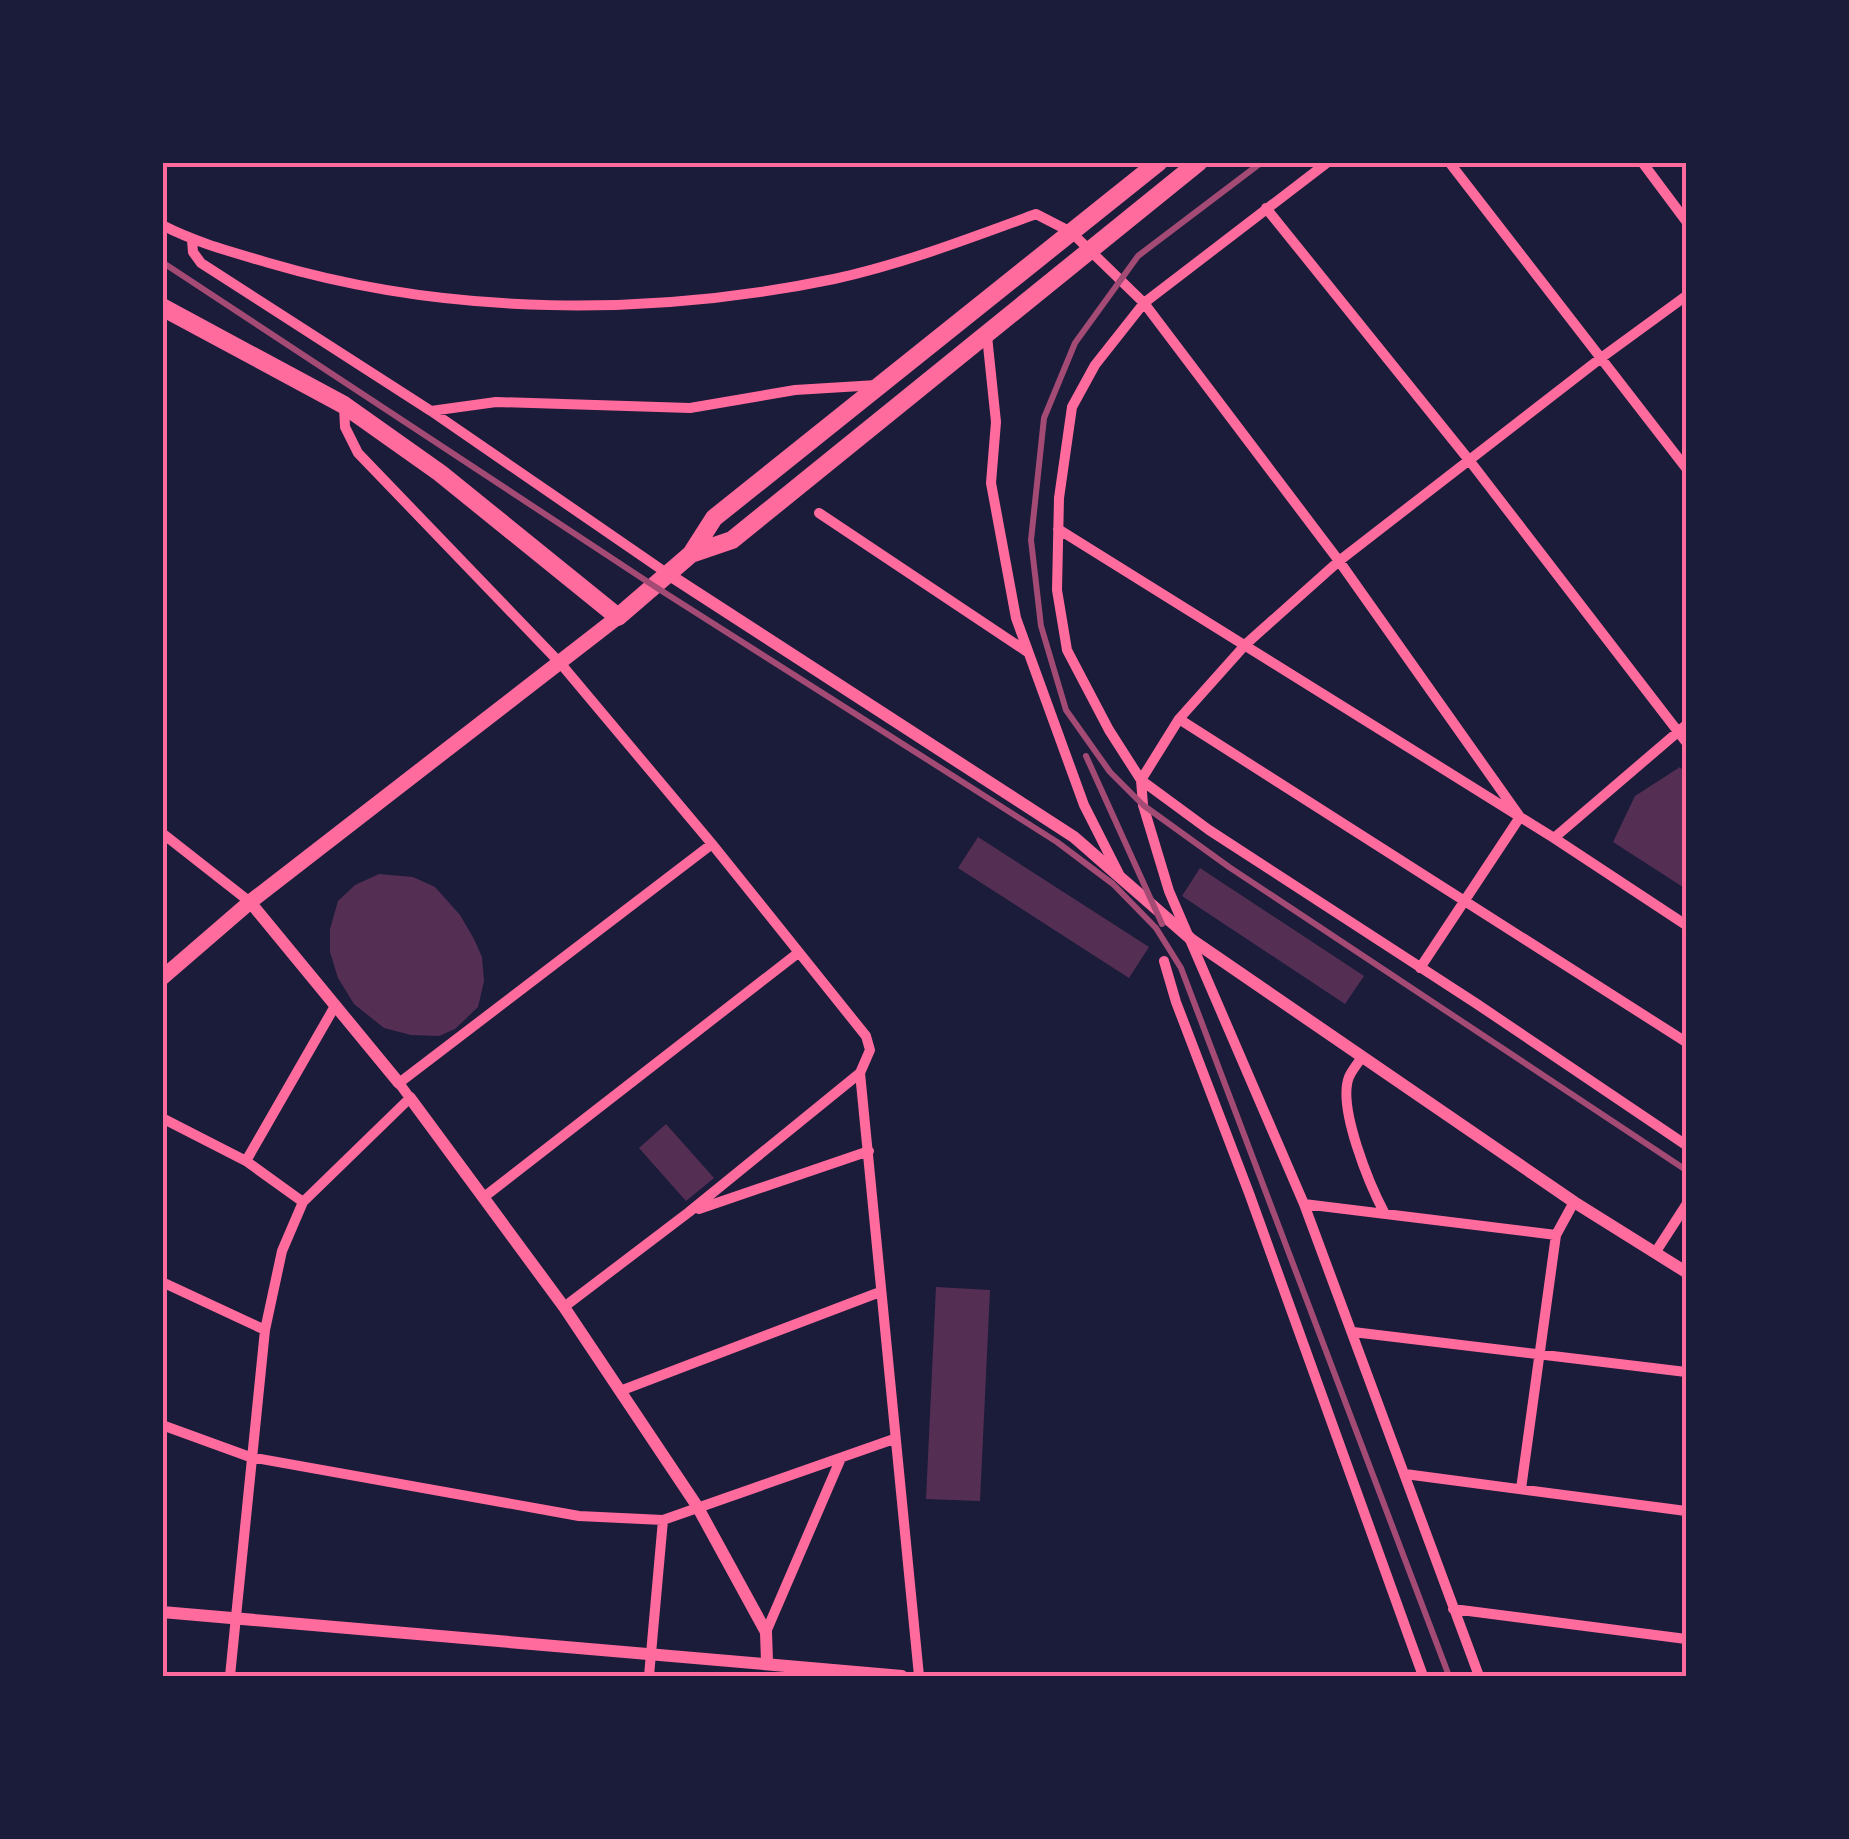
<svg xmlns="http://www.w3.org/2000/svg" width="1849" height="1839" font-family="'Open Sans',sans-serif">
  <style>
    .building { fill: #542f53 }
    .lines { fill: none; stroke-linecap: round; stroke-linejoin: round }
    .minor { stroke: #ff6b9d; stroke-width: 10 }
    .tertiary { stroke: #ff6b9d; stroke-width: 12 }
    .primary { stroke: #ff6b9d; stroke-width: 15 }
    .trunk { stroke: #ff6b9d; stroke-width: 18 }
    .rail { stroke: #a44b75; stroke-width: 6 }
    .neatline { fill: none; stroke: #ff6b9d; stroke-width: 4 }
  </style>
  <rect width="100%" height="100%" fill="#1b1b3a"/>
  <path class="building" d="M 1680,767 L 1686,775 L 1686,889 L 1613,842 L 1635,796 Z
    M 978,837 L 1149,947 L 1129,978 L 958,868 Z
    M 1200,868 L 1364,976 L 1345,1004 L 1182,896 Z
    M 379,874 L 413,877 L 435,887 L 460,915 L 474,939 L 482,957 L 484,981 L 478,1007 L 455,1029 L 439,1036 L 411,1035 L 384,1028 L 354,1004 L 338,978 L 330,952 L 330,929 L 338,901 L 355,885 Z
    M 666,1124 L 714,1178 L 686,1201 L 639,1148 Z
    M 936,1287 L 990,1290 L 980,1501 L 926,1499 Z"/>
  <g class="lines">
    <path class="minor" d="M 1328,162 L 1144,303 L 1095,365 L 1072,407 L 1059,498 L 1057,590 L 1067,650 L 1109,730 L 1141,780 L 1209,830 L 1477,1004 L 1686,1145
      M 1449,162 L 1686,468
      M 1642,162 L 1686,221
      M 1266,208 L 1469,460 L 1686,742
      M 162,225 C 197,243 232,252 269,263 C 449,316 650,317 834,279 C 903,264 970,238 1036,214 L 1071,232 L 1144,303 L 1339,561 L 1520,817
      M 192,240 L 193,252 L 201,263 L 431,411 L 668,574
      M 987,336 L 996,422 L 991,483 L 1016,618 L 1084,805 L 1119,874
      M 344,406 L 345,427 L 358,453 L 561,664 L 712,844 L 866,1036 L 870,1050 L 860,1073 L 689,1212 L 564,1307
      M 431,411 L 496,402 L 690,408 L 795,390 L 877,385
      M 819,513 L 1026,651
      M 1058,529 L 1554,838 L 1686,925
      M 1179,719 L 1686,1042
      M 162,833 L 250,902
      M 1554,838 L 1686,725
      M 1164,961 L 1176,1002 L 1249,1193 L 1423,1676
      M 1420,968 L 1520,817
      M 1362,1057 C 1358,1063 1352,1070 1349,1077 C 1337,1107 1370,1186 1385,1214
      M 860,1073 L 919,1676
      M 162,1118 L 246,1161 L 303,1202
      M 246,1161 L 335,1006
      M 484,1197 L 798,953
      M 1304,1204 L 1556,1235
      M 699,1209 L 869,1151
      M 1655,1253 L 1686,1205
      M 162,1282 L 265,1330
      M 1353,1332 L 1686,1372
      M 620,1391 L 880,1292
      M 162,1425 L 250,1457 L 579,1516 L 663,1520 L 894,1439
      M 1405,1474 L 1686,1511
      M 1521,1489 L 1556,1235 L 1574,1202
      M 1453,1609 L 1686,1639
      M 766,1632 L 841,1458
      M 230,1676 L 265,1330 L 282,1251 L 303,1202 L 410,1098 L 399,1083 L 712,844
      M 649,1676 L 663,1520
      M 1479,1676 L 1304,1204 L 1169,891 L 1143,805 L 1141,780 L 1179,719 L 1246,644 L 1339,561 L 1601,358 L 1686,296"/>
    <path class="tertiary" d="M 668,574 L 1074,837 L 1192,940 L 1574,1202 L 1686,1272
      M 250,902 L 399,1083
      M 410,1098 L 564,1307 L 697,1506 L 766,1632 L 767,1662
      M 162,1612 L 902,1676"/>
    <path class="primary" d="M 162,978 L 250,902 L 618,617"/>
    <path class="trunk" d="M 162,307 L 344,405 L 440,473 L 618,617 L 691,554 L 714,518 L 1159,162
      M 691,554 L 732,540 L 1199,162"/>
    <path class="rail" d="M 1262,162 L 1138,256 L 1075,343 L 1044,418 L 1031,540 L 1041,626 L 1066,710 L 1110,772 L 1143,805 L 1229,867 L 1686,1170
      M 162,262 L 654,586 L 1057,842 L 1113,884 L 1156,928 L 1181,968 L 1449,1676
      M 1086,756 L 1162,924"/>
  </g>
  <rect width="1849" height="1839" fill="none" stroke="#1b1b3a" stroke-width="330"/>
  <rect x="165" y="165" width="1519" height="1509" class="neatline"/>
</svg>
